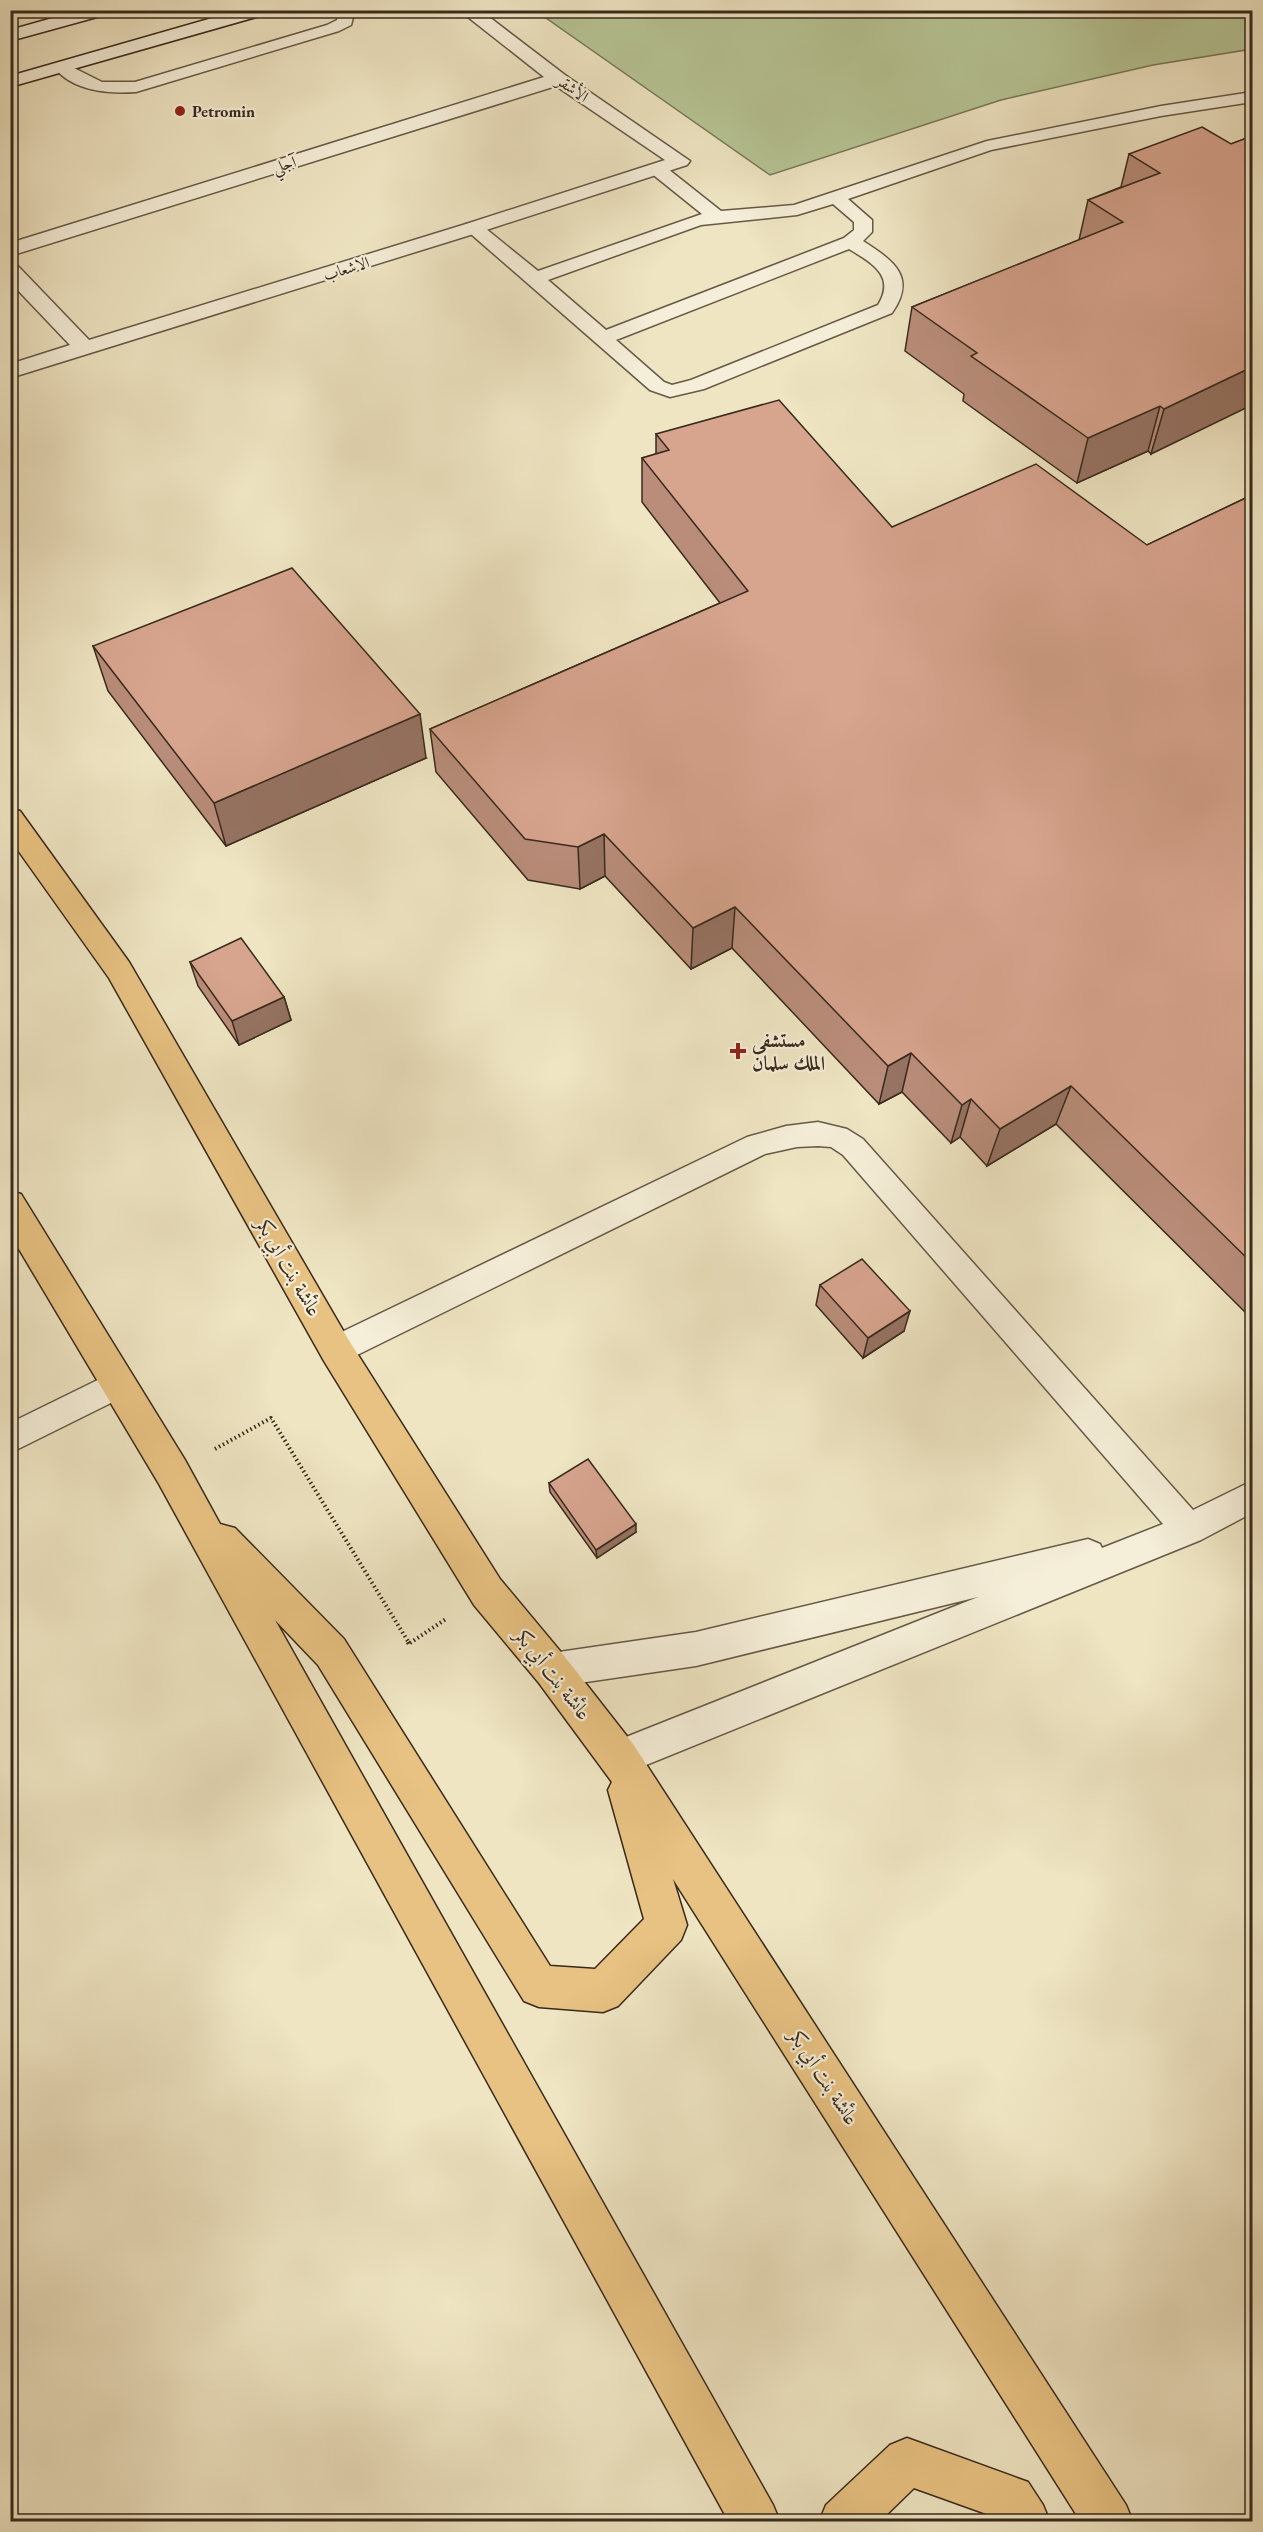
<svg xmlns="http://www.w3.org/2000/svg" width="1263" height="2532" font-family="'EB Garamond',Amiri,serif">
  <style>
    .green { fill: #b7c595; stroke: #787858; stroke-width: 1.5 }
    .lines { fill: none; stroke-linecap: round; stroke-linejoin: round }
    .lane-casing { stroke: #665946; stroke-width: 3 }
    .street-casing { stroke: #665946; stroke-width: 3 }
    .secondary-casing { stroke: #382a1c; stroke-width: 3 }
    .primary-casing { stroke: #382a1c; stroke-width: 3 }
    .path-far1 { stroke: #382a1c; stroke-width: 4; stroke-dasharray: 1.5 3; stroke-linecap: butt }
    .path { stroke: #382a1c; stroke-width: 4.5; stroke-dasharray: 2 4; stroke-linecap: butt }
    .lane { fill: #f5eed8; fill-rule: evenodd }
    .street { fill: #f5eed8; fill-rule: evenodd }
    .secondary { fill: #f5eed8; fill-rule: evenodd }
    .primary { fill: #e8c282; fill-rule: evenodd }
    .wall { fill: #b98d7a; stroke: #382a1c; stroke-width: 1.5 }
    .shaded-wall { fill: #967363; stroke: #382a1c; stroke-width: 1.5 }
    .building { fill: #d7a48e; stroke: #382a1c; stroke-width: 1.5 }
    .poi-dot { fill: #8f2418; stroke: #f5eed8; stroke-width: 2 }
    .labels { text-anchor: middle; stroke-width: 4.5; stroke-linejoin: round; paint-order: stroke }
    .far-street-label { font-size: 16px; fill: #382a1c; stroke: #f5eed8 }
    .far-poi-label { font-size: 16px; font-weight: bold; fill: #382a1c; stroke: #f5eed8; text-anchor: start }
    .poi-label { font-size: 20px; font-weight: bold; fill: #382a1c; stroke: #f5eed8; text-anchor: start }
    .street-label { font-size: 20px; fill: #382a1c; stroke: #f5eed8 }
  </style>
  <rect width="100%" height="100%" fill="#efe5c3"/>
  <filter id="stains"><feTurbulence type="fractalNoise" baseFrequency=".00333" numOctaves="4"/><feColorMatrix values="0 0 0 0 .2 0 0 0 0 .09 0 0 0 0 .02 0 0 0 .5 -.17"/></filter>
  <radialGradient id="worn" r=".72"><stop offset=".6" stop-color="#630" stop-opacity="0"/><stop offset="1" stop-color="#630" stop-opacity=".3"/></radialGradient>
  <path class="green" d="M 536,11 L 1252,11 L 1252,49 L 1153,65 L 1001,100 L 770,175 Z"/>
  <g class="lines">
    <g class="lane-casing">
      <path id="lane" d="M 339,10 L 355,10 L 351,25 L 339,31 L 136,92 C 109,94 72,91 54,67 L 62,62 L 102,82 L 135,82 L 327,25 L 337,20 Z
        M 1252,92 L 1252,102 L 1161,116 L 991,150 L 848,199 L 872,220 L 872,232 L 863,241 C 894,261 917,277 892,313 L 704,389 L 670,397 L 650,390 L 464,228 L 466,224 L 480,224 L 538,271 L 702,214 L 651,173 L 648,169 L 651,165 L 663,165 L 721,211 L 794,205 L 987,141 L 1161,106 ZM 833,204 L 854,222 L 854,230 L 844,238 L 606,330 L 548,280 L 701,225 L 797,215 ZM 849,249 C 872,263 896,276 878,305 L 691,380 L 672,385 L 664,382 L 616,340 Z
        M 818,1122 L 847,1129 L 863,1139 L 1193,1510 L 1252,1481 L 1252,1513 L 1201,1540 L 619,1776 L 606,1771 L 601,1758 L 606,1745 L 978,1597 L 696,1666 L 552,1687 L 540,1682 L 535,1670 L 540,1658 L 552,1653 L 696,1632 L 1088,1539 L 1100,1544 L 1102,1548 L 1163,1524 L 843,1155 L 831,1147 L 818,1146 L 797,1147 L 765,1154 L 347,1360 L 336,1364 L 325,1360 L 321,1350 L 325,1340 L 747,1137 L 786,1126 Z
        M 118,1370 L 129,1374 L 134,1384 L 129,1394 L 10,1453 L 10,1423 Z"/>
    </g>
    <g class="street-casing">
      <path id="street" d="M 459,10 L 480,10 L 565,75 L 690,161 L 687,165 L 480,232 L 10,378 L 10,364 L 70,345 L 10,282 L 10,263 L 17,265 L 89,340 L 466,224 L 665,160 L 556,86 L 10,256 L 10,243 L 544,77 Z"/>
    </g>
    <g class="secondary-casing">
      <path id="secondary" d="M 81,10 L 111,10 L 108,14 L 10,41 L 10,30 Z
        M 240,10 L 270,10 L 267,14 L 10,87 L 10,76 Z"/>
    </g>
    <g class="primary-casing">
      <path id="primary" d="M 10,808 L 20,811 L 129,962 L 348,1339 L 500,1579 L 565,1657 L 633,1744 L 1126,2505 L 1133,2522 L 1081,2522 L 673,1879 L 687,1925 L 681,1940 L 618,2006 L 603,2012 L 539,2007 L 524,2001 L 318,1665 L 275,1620 L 773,2505 L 780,2522 L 729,2522 L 159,1484 L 10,1234 L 10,1191 L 21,1194 L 185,1460 L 220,1524 L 235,1528 L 344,1639 L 550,1966 L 595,1969 L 644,1919 L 608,1790 L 612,1782 L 539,1683 L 474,1605 L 324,1361 L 109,978 L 10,839 Z
        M 907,2438 L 1028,2482 L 1043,2505 L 1050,2522 L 998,2522 L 995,2517 L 914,2488 L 879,2522 L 819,2522 L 826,2505 L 890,2445 Z"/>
    </g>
    <path class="path-far1" d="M 215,1449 L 271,1418 L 409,1643
      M 410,1643 L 446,1619"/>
    <path class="path" d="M 408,1642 L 409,1644 L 412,1642"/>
    <use href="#lane" class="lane"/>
    <use href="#street" class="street"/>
    <use href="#secondary" class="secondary"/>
    <use href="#primary" class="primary"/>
  </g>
  <path class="wall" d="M 1252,136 L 1151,454 L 1148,451 L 1077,483 L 963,401 L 964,394 L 905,351 L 912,307 L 1079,240 L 1088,200 L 1121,187 L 1129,154 L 1231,144 Z
    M 656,434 L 892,527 L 1147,545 L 1252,495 L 1252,1319 L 1056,1124 L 987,1166 L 960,1137 L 951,1143 L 902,1092 L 879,1104 L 732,948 L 691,969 L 605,876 L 580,889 L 528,880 L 436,772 L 430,729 L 720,603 L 642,502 L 642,458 L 656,454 Z
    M 93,646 L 426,758 L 226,846 L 108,691 Z
    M 190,962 L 284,997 L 291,1020 L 239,1045 L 198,986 Z
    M 820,1285 L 904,1331 L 863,1358 L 816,1305 Z
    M 549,1483 L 636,1532 L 597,1558 L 550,1492 Z"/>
  <path class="shaded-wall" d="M 1252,367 L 1252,405 L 1151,454 L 1164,409 Z
    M 1160,406 L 1148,451 L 1077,483 L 1088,438 Z
    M 420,714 L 426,758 L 226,846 L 214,803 Z
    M 604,834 L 605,876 L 580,889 L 578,847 Z
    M 735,907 L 732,948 L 691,969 L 693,928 Z
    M 284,997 L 291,1020 L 239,1045 L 232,1021 Z
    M 911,1053 L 902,1092 L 879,1104 L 888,1066 Z
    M 1071,1086 L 1056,1124 L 987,1166 L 1000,1129 Z
    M 971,1099 L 960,1137 L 951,1143 L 962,1105 Z
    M 910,1311 L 904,1331 L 863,1358 L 868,1338 Z
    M 636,1524 L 636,1532 L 597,1558 L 596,1550 Z"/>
  <path class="building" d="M 1202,127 L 1231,144 L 1252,136 L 1252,367 L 1164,409 L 1160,406 L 1088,438 L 971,356 L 977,353 L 912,307 L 1123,222 L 1088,200 L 1160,173 L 1129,154 Z
    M 779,400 L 892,527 L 1036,464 L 1147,545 L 1252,495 L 1252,1263 L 1071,1086 L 1000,1129 L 971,1099 L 962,1105 L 911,1053 L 888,1066 L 735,907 L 693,928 L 604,834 L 578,847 L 525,839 L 430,729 L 748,591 L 642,458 L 669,450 L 656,434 Z
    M 292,568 L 420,714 L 214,803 L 93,646 Z
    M 241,938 L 284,997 L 232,1021 L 190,962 Z
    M 862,1259 L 910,1311 L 868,1338 L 820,1285 Z
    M 588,1459 L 636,1524 L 596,1550 L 549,1483 Z"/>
  <g class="poi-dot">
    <circle cx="180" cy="111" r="6"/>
    <path d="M735 1042h6v6h6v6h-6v6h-6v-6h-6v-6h6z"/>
  </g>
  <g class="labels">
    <g class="far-street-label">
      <text transform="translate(573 88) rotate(35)" y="6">الأشقر</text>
      <text transform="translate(284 164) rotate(-17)" y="6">آجلي</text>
      <text transform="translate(346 268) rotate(-17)" y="6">الاشعاب</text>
    </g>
    <g class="far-poi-label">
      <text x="192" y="117">Petromin</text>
    </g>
    <g class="poi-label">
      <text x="752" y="1047">مستشفى<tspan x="752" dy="23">الملك سلمان</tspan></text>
    </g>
    <g class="street-label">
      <text transform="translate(289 1267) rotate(60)" y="7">عائشة بنت أبي بكر</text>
      <text transform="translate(553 1674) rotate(52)" y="7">عائشة بنت أبي بكر</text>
      <text transform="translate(824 2077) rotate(57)" y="7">عائشة بنت أبي بكر</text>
    </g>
  </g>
  <rect width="1263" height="2532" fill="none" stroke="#efe5c3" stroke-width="36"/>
  <rect x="12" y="12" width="1239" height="2508" fill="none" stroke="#382a1c" stroke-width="3"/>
  <rect x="18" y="18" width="1227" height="2496" fill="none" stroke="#382a1c" stroke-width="1.5"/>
  <rect width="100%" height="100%" filter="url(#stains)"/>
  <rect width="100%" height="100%" fill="url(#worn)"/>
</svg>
